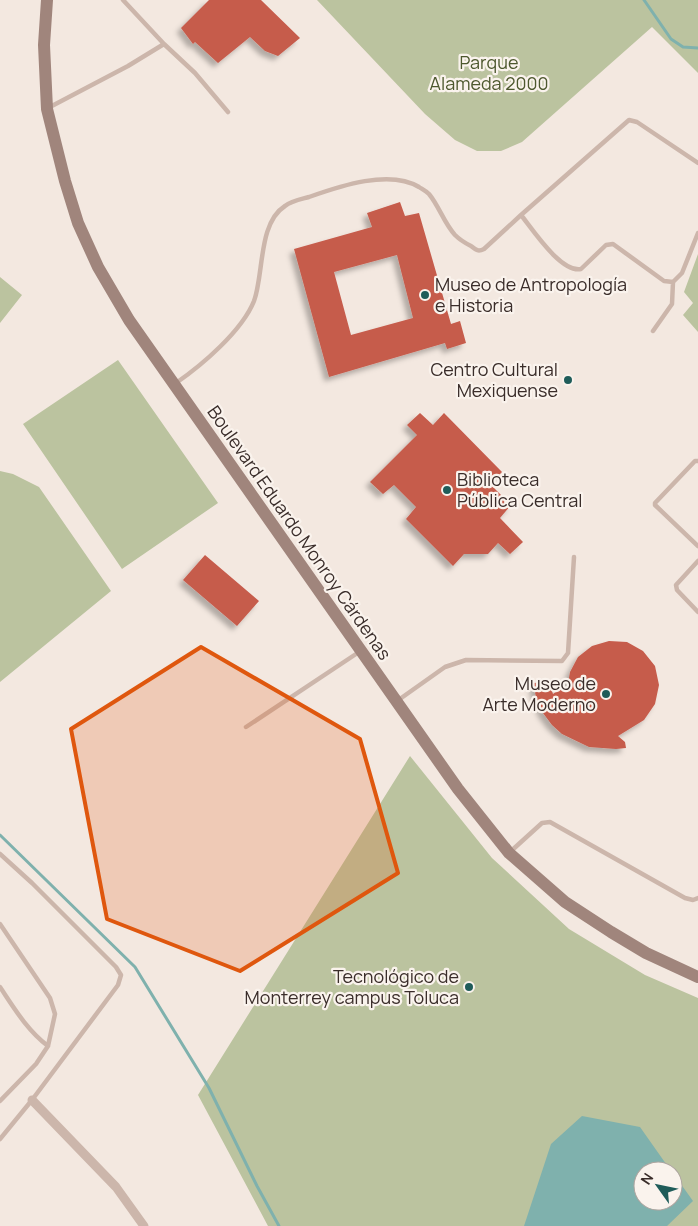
<svg xmlns="http://www.w3.org/2000/svg" width="698" height="1226" font-family="Manrope,sans-serif">
  <style>
    .green { fill: #bbc39f; fill-rule: evenodd }
    .water { fill: #7fb1ad }
    .lines { fill: none; stroke-linecap: round; stroke-linejoin: round }
    .stream { stroke: #7fb1ad; stroke-width: 3 }
    .building { fill: #c65b4b; fill-rule: evenodd; filter: url(#shadow) }
    .service { stroke: #ccb6ab; stroke-width: 4.5 }
    .minor { stroke: #ccb6ab; stroke-width: 9 }
    .secondary { stroke: #a0857c; stroke-width: 12 }
    .marked { fill: #df570e; fill-opacity: 0.2; stroke: #df570e; stroke-width: 4; stroke-linejoin: round }
    .poi-dot { fill: #1f5c59; stroke: #faf3ed; stroke-width: 2 }
    .labels { text-anchor: middle; stroke-width: 4.5; stroke-linejoin: round; paint-order: stroke }
    .park-label { font-size: 18px; fill: #4d582e; stroke: #faf3ed }
    .poi-label { font-size: 18px; fill: #3a2d2a; stroke: #faf3ed; text-anchor: end }
    .street-label { font-size: 18px; fill: #3a2d2a; stroke: #faf3ed }
  </style>
  <defs>
    <filter id="shadow"><feDropShadow dx="-4.5" dy="4.5" stdDeviation="2.5" flood-color="#0004"/></filter>
  </defs>
  <rect width="100%" height="100%" fill="#f3e8e0"/>
  <path class="green" d="M 317,0 L 698,0 L 698,73 L 652,27 L 522,142 L 501,151 L 477,151 L 455,140 L 425,114 Z
    M 698,254 L 698,332 L 683,315 L 693,303 L 684,292 Z
    M 0,277 L 22,295 L 0,323 Z
    M 118,360 L 218,503 L 122,569 L 23,424 Z
    M 0,471 L 13,474 L 39,487 L 111,591 L 0,682 Z
    M 410,756 L 492,858 L 569,929 L 645,975 L 698,998 L 698,1226 L 268,1226 L 198,1095 ZM 643,1171 L 673,1171 L 673,1201 L 643,1201 Z"/>
  <path class="water" d="M 582,1116 L 640,1127 L 671,1171 L 643,1171 L 643,1201 L 673,1201 L 673,1173 L 693,1201 L 667,1226 L 524,1226 L 551,1144 Z"/>
  <g class="lines">
    <path class="stream" d="M 644,0 L 671,39 L 683,47 L 698,48
      M 0,835 L 135,967 L 209,1088 L 257,1186 L 279,1226"/>
  </g>
  <path class="building" d="M 209,0 L 261,0 L 300,38 L 278,56 L 265,51 L 250,37 L 218,63 L 195,42 L 193,44 L 181,28 Z
    M 400,202 L 405,216 L 419,213 L 451,324 L 460,321 L 466,343 L 447,349 L 445,343 L 329,377 L 294,249 L 372,227 L 367,213 ZM 397,255 L 413,318 L 351,335 L 334,272 Z
    M 420,413 L 433,425 L 444,413 L 502,472 L 490,484 L 511,505 L 500,518 L 523,542 L 510,554 L 498,543 L 488,554 L 464,554 L 453,566 L 406,519 L 416,507 L 394,485 L 383,494 L 370,482 L 417,435 L 407,425 Z
    M 205,555 L 259,601 L 237,626 L 183,580 Z
    M 609,641 L 627,642 L 643,651 L 655,666 L 659,685 L 655,704 L 644,720 L 618,736 L 625,742 L 626,748 L 616,749 L 589,747 L 562,734 L 552,725 L 543,713 L 536,697 L 533,683 L 549,682 L 553,694 L 561,688 L 567,689 L 570,672 L 578,657 L 592,646 Z"/>
  <g class="lines">
    <path class="service" d="M 164,44 L 195,73 L 228,112
      M 48,108 L 128,66 L 164,44 L 123,0
      M 521,215 L 629,120 L 637,122 L 698,163
      M 653,331 L 672,304 L 673,282
      M 176,383 C 202,365 242,331 254,301 C 264,274 258,223 285,206 C 291,201 302,199 309,197 C 340,186 390,169 419,187 C 422,189 426,191 429,194 C 439,206 444,223 455,235 C 460,240 465,243 471,246 C 476,250 478,252 484,249 L 521,215 C 533,230 561,273 581,269 L 606,245 L 613,244 L 664,281 L 673,282 L 682,273 L 698,233
      M 698,461 L 695,461 L 655,503 L 655,505 L 698,546
      M 698,561 L 676,585 L 677,590 L 698,612
      M 397,701 L 445,667 L 466,660 L 562,661 L 568,653 L 574,557
      M 246,727 L 359,652
      M 510,852 L 542,823 L 550,822 L 685,898 L 693,900 L 698,898
      M 0,854 L 32,883 L 116,967 L 121,975 L 118,985 L 32,1100 L 0,1139
      M 0,924 L 50,998 L 55,1014 L 48,1046 L 36,1064 L 0,1101
      M 0,987 C 14,1008 27,1030 48,1046"/>
    <path class="minor" d="M 32,1100 L 116,1187 L 144,1226"/>
    <path class="secondary" d="M 47,0 L 44,45 L 47,109 L 65,181 L 78,223 L 98,267 L 129,320 L 458,789 L 509,853 L 565,902 L 611,932 L 646,953 L 698,977"/>
  </g>
  <path class="marked" d="M 201,647 L 360,739 L 398,873 L 240,971 L 107,919 L 71,729 Z"/>
  <g class="poi-dot">
    <circle cx="425" cy="295" r="5"/>
    <circle cx="568" cy="380" r="5"/>
    <circle cx="447" cy="490" r="5"/>
    <circle cx="606" cy="694" r="5"/>
    <circle cx="469" cy="987" r="5"/>
  </g>
  <g class="labels">
    <g class="park-label">
      <text x="489" y="69">Parque<tspan x="489" dy="21">Alameda 2000</tspan></text>
    </g>
    <g class="poi-label">
      <text x="435" y="291" text-anchor="start">Museo de Antropología<tspan x="435" dy="21">e Historia</tspan></text>
      <text x="558" y="376">Centro Cultural<tspan x="558" dy="21">Mexiquense</tspan></text>
      <text x="457" y="486" text-anchor="start">Biblioteca<tspan x="457" dy="21">Pública Central</tspan></text>
      <text x="596" y="690">Museo de<tspan x="596" dy="21">Arte Moderno</tspan></text>
      <text x="459" y="983">Tecnológico de<tspan x="459" dy="21">Monterrey campus Toluca</tspan></text>
    </g>
    <g class="street-label">
      <text transform="translate(299 533) rotate(55)" y="6">Boulevard Eduardo Monroy Cárdenas</text>
    </g>
  </g>
  <g transform="translate(658 1186) rotate(303)"><circle r="24" fill="#faf3ed" stroke="#ada49f"/>
  <path d="M0-4L9 19L0 12L-9 19Z" fill="#1f5c59"/>
  <text y="-8" font-size="14" font-weight="bold" text-anchor="middle" fill="#3a2d2a">N</text>
  </g>
</svg>
